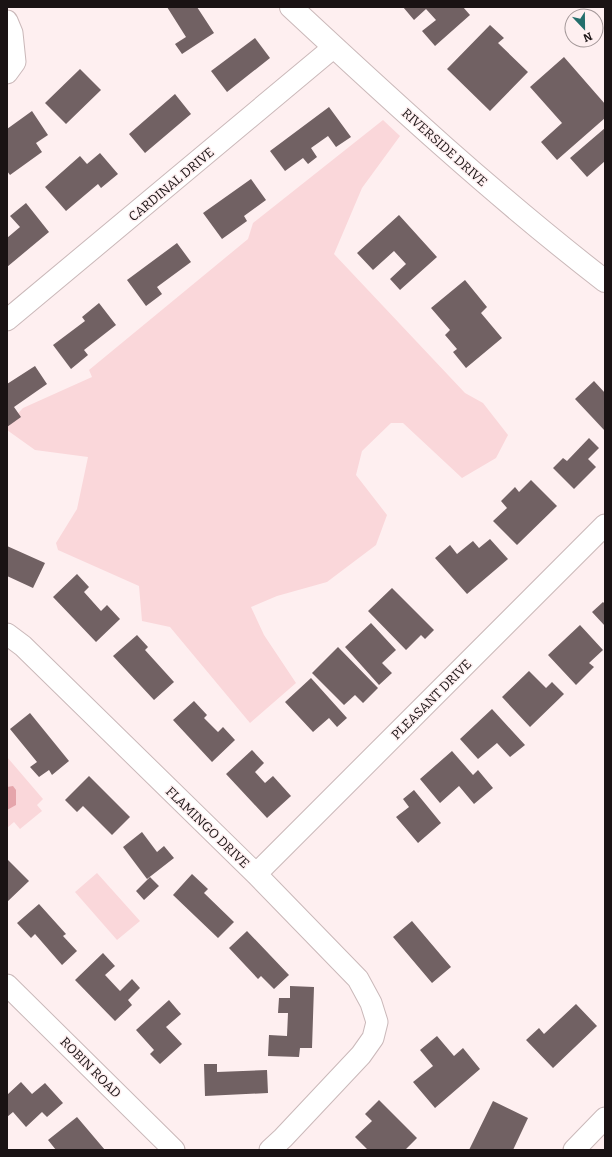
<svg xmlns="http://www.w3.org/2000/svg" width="612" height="1157" font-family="Bitter,serif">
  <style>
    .green { fill: #fad7da }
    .water { fill: #e5a5ab }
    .building { fill: #716163 }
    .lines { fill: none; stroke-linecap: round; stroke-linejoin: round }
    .street-casing { stroke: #cab8b9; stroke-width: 23 }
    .secondary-casing { stroke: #cab8b9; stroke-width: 24 }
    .street { stroke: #fff; stroke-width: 21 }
    .secondary { stroke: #fff; stroke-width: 22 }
    .labels { text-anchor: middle; stroke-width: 3; stroke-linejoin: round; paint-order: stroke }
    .street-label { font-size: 13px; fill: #1a1314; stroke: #feeff0 }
  </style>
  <rect width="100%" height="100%" fill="#feeff0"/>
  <path class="green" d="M 383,120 L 400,136 L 362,188 L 334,254 L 465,393 L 483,403 L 508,435 L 496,458 L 462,478 L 403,423 L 391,423 L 362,451 L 356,475 L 387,515 L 376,545 L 327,582 L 277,596 L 251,607 L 264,635 L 296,683 L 250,723 L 170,627 L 142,621 L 139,586 L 58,550 L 56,543 L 77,509 L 88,457 L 35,450 L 7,430 L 7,425 L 23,408 L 92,377 L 89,370 L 248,239 L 253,223 Z
    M 7,757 L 43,799 L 37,805 L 42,811 L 20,829 L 14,822 L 7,828 Z
    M 97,873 L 140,921 L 117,940 L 75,892 Z"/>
  <path class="water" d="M 13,786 L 16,790 L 16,805 L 7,810 L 7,787 Z"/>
  <path class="building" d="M 167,7 L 197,7 L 214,33 L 182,54 L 175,44 L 186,37 Z
    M 403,7 L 463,7 L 470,15 L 435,46 L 422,31 L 436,20 L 426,9 L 414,20 Z
    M 490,25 L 504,38 L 498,43 L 528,72 L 490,111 L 447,69 Z
    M 255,38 L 270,58 L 227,92 L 211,71 Z
    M 564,57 L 605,104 L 605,118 L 557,160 L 541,142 L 562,123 L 530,87 Z
    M 80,69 L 101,90 L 66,124 L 45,103 Z
    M 175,94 L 191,114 L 145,153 L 129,134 Z
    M 329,107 L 351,137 L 336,147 L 328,136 L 311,148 L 317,157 L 308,164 L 303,158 L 285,171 L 270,151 Z
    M 32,111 L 48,135 L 36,143 L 42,152 L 10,175 L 7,171 L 7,129 Z
    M 605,128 L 605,161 L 587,177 L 570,158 Z
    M 100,153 L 118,174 L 101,188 L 98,184 L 66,211 L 45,187 L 80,156 L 87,164 Z
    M 251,179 L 266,200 L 244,216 L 247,221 L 222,239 L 203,213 Z
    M 26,203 L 49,232 L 7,267 L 7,238 L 20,227 L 10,216 Z
    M 399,215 L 437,257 L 400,290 L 390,279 L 406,264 L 394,251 L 373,270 L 357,253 Z
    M 177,243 L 191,262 L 157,287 L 162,294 L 146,306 L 127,280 Z
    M 465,280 L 487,307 L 481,313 L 502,338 L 466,368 L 453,352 L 457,349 L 445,335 L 450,330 L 431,308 Z
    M 99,303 L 116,325 L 84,350 L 88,355 L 71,369 L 53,345 L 85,321 L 82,317 Z
    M 35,366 L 47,384 L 14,407 L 21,417 L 7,427 L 7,384 Z
    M 594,381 L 605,393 L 605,431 L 575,399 Z
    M 589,438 L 599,448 L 588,459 L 596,467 L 574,489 L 553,468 L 563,458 L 567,461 Z
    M 531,480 L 557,506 L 517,545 L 493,521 L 507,508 L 501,501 L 515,487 L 519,492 Z
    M 490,539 L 508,559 L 467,594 L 435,558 L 450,545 L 457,554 L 473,541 L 479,548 Z
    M 7,546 L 45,563 L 33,588 L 7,576 Z
    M 77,574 L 89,587 L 84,592 L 101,611 L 107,605 L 120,619 L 96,642 L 53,597 Z
    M 392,588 L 434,630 L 425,639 L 421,635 L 406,650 L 368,611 Z
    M 603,602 L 605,604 L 605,626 L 592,612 Z
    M 371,623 L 396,650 L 382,663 L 392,673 L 379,685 L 345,647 Z
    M 580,625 L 603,650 L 589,663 L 594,667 L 576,685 L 548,655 Z
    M 137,635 L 148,647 L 145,650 L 174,682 L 154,700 L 113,656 Z
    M 338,647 L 378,688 L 363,703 L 355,695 L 344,705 L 312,673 Z
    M 529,671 L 546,688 L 552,682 L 564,694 L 530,727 L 502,697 Z
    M 311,678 L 347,718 L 337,727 L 329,718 L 313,732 L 285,702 Z
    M 194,701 L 207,715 L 204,718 L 218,732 L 223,727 L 235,740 L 212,762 L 173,720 Z
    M 492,709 L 525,745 L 510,757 L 497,743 L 478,759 L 460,739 Z
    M 30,713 L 69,761 L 52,775 L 49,770 L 39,777 L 30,767 L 37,762 L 10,729 Z
    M 252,750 L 264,763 L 255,772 L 265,783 L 273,776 L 291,796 L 267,818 L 226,774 Z
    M 452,751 L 473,775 L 478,770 L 493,788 L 474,804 L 459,786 L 440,803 L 420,779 Z
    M 89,776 L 130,817 L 112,835 L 83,806 L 77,812 L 65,800 Z
    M 414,790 L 441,823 L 418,843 L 396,817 L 409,807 L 403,799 Z
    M 142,832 L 157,852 L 164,846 L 174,858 L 147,879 L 123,847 Z
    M 7,859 L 29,881 L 7,902 Z
    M 192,874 L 208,889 L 204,893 L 234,922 L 218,938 L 173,895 Z
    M 150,877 L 159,886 L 144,900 L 136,891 Z
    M 39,904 L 66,934 L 63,936 L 77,951 L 62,965 L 35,934 L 31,938 L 17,923 Z
    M 412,921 L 451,967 L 432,983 L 393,937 Z
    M 247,931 L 289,975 L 274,989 L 261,976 L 258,979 L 229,948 Z
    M 103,953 L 115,966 L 105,975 L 120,991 L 132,979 L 140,988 L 128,1000 L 132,1005 L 115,1021 L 75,980 Z
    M 290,986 L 314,987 L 312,1048 L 300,1048 L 299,1057 L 268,1056 L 269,1035 L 287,1036 L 288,1013 L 278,1013 L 279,998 L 290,998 Z
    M 169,1000 L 181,1014 L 166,1027 L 182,1044 L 160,1064 L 150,1054 L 154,1050 L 136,1030 Z
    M 576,1004 L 597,1026 L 553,1068 L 526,1040 L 539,1028 L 544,1034 Z
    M 437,1036 L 454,1056 L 463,1048 L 480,1069 L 435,1108 L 413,1082 L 433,1066 L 420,1050 Z
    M 204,1064 L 217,1064 L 217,1072 L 267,1070 L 268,1093 L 205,1096 Z
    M 21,1082 L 32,1094 L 45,1083 L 63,1103 L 47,1117 L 42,1112 L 26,1127 L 13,1112 L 7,1117 L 7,1095 Z
    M 379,1100 L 417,1138 L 405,1150 L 368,1150 L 355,1137 L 372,1121 L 365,1114 Z
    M 493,1101 L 528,1118 L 513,1150 L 469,1150 Z
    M 77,1117 L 105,1150 L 56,1150 L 48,1140 Z"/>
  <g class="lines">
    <g class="street-casing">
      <path id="street" d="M 7,21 L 12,33 L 15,62 L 7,73
        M 7,320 L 334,47
        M 7,634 L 23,646 L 256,874 L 358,979 L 371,1003 L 377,1022 L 373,1038 L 361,1055 L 283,1138 L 270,1150
        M 256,874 L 605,525
        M 7,985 L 174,1150
        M 574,1150 L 605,1118"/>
    </g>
    <g class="secondary-casing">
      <path id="secondary" d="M 291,7 C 392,101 495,196 605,281"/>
    </g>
    <use href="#street" class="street"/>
    <use href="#secondary" class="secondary"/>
  </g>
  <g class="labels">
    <g class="street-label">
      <text transform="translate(445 147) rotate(42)" y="5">RIVERSIDE DRIVE</text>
      <text transform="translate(171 184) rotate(-40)" y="5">CARDINAL DRIVE</text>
      <text transform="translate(431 699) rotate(-45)" y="5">PLEASANT DRIVE</text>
      <text transform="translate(208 827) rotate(44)" y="5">FLAMINGO DRIVE</text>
      <text transform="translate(91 1067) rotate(45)" y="5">ROBIN ROAD</text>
    </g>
  </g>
  <rect width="612" height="1157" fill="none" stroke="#1a1314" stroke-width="16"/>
  <g transform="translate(584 28) rotate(158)"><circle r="19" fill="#feeff0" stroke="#a39798"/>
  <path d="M0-3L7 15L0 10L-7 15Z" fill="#236e6c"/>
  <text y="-6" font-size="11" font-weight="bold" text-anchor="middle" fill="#1a1314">N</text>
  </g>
</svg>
